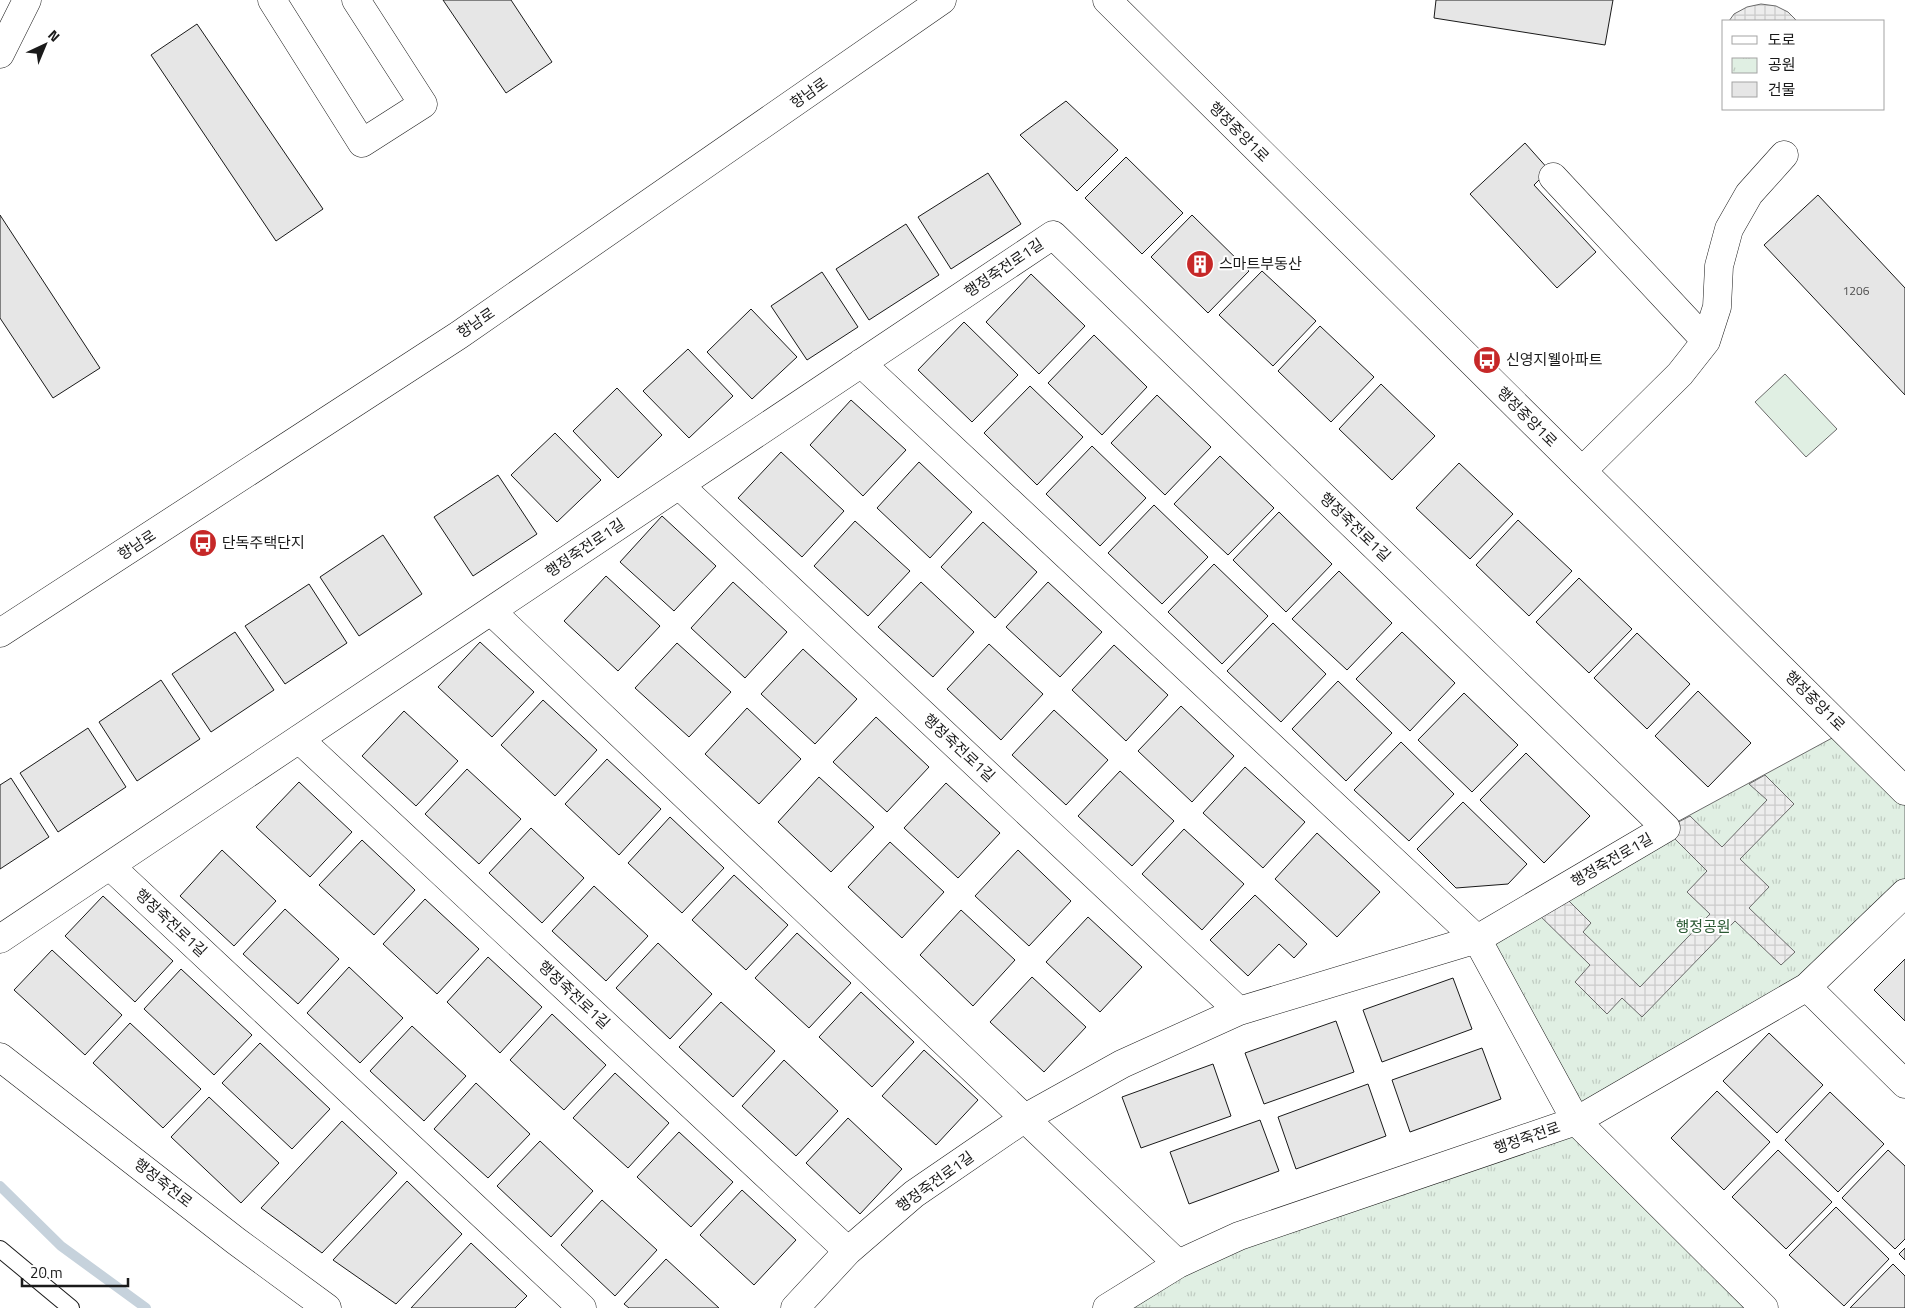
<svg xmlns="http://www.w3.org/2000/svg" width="1905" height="1308" font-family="'Titillium Web','Noto Sans KR',sans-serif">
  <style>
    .park { fill: url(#park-tufts); stroke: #6a6a6a }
    .pitch { fill: #e0efe3; stroke: #6a6a6a }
    .plaza { fill: url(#plaza-grid); stroke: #6a6a6a }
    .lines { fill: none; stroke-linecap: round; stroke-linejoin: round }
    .stream { stroke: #c6d2dc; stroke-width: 10 }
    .building { fill: #e6e6e6; stroke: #1a1a1a }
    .service-casing { stroke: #1a1a1a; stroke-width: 18 }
    .minor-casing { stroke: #1a1a1a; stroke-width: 29 }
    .tertiary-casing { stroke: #1a1a1a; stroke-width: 29 }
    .service { stroke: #fff; stroke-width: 16 }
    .minor { stroke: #fff; stroke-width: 28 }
    .tertiary { stroke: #fff; stroke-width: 28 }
    .labels { text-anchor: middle; stroke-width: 4; stroke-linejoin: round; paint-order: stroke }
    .number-label { font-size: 12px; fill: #4d4d4d }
    .street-label { font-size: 15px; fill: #1a1a1a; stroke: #fff }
    .poi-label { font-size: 15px; fill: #1a1a1a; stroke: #fff; text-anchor: start }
    .park-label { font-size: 15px; fill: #2b5a34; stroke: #fff }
  </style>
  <defs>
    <pattern id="park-tufts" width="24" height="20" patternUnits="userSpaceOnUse" patternTransform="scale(1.25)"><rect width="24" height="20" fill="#e0efe3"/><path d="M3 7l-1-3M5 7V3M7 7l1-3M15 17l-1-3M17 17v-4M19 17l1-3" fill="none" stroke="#c0ccc2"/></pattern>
    <pattern id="plaza-grid" width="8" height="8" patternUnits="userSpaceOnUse" patternTransform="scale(1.25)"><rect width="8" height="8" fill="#ededed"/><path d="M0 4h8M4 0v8" fill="none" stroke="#cbcbcb"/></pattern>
  </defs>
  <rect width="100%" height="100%" fill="#fff"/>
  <path class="park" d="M 1845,731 L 1905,791 L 1905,893 L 1807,987 L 1576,1121 L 1764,1308 L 1107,1308 L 1178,1264 L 1576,1121 L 1477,939 L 1666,828 Z"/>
  <path class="pitch" d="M 1785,374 L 1837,429 L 1806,457 L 1755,402 Z"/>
  <path class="plaza" d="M 1761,4 L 1776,6 L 1788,12 L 1797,21 L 1729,21 L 1734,14 L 1747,7 Z
    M 1765,775 L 1794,804 L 1740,859 L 1769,887 L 1749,908 L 1795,952 L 1781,965 L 1735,921 L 1642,1017 L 1622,998 L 1607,1014 L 1575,982 L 1590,965 L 1532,908 L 1560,892 L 1591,923 L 1583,932 L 1640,987 L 1710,914 L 1687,892 L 1707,871 L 1665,829 L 1690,816 L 1722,847 L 1767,800 L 1749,784 Z"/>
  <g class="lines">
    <path class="stream" d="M 0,1186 L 61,1246 L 146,1308"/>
  </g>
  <path class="building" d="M 443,0 L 511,0 L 552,62 L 506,93 Z
    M 1436,0 L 1613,0 L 1605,45 L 1434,18 Z
    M 197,24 L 323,209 L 276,241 L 151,55 Z
    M 1066,101 L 1118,150 L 1077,191 L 1020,135 Z
    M 1525,143 L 1549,170 L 1534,185 L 1596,252 L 1557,288 L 1470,194 Z
    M 1126,157 L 1183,213 L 1142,254 L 1085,198 Z
    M 988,173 L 1021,224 L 951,269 L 918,217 Z
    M 1818,195 L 1905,288 L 1905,395 L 1764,245 Z
    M 0,215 L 100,368 L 53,398 L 0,318 Z
    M 1192,215 L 1249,271 L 1208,313 L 1151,257 Z
    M 906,224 L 939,275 L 869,320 L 836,269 Z
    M 1262,271 L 1316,321 L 1273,366 L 1219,315 Z
    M 822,272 L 858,327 L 807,360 L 771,306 Z
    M 1031,274 L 1085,326 L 1039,374 L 986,322 Z
    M 751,309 L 797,357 L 752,399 L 707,352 Z
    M 964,322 L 1018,375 L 972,422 L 918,370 Z
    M 1320,326 L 1374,377 L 1331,422 L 1278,371 Z
    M 1094,335 L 1147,387 L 1102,435 L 1048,383 Z
    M 688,349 L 733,396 L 689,438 L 643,391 Z
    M 1381,384 L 1435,436 L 1392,480 L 1339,429 Z
    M 1030,386 L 1083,437 L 1037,485 L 984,433 Z
    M 617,388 L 662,435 L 618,478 L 573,431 Z
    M 1157,395 L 1211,447 L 1165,495 L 1111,443 Z
    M 851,400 L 906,450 L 863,496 L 810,445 Z
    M 555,433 L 601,480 L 557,522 L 511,475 Z
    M 1092,446 L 1146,498 L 1100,546 L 1046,494 Z
    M 781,452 L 844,511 L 802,557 L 738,498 Z
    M 1220,456 L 1274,508 L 1228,555 L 1174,504 Z
    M 919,462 L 972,512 L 930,558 L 877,508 Z
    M 1459,463 L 1513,514 L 1470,559 L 1416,508 Z
    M 498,475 L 537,534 L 473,576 L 434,517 Z
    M 1154,505 L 1208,557 L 1162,604 L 1108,553 Z
    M 1279,512 L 1332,564 L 1286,612 L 1233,560 Z
    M 662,516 L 716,566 L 674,611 L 620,562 Z
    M 1518,520 L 1572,571 L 1529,616 L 1476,565 Z
    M 855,521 L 910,571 L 868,616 L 814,566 Z
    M 983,522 L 1037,572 L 995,618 L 941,567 Z
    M 383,535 L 422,594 L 359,636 L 320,577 Z
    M 1214,564 L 1268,616 L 1222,664 L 1168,612 Z
    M 1339,571 L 1392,623 L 1347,670 L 1292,619 Z
    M 606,576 L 660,626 L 618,671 L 564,621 Z
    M 1579,578 L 1632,629 L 1589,673 L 1536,622 Z
    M 733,582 L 787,632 L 745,678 L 691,628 Z
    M 921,582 L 974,632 L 933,677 L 878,627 Z
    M 1048,582 L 1102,632 L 1060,677 L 1006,627 Z
    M 309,584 L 347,643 L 285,684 L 245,626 Z
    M 1273,623 L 1326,674 L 1281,722 L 1227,671 Z
    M 235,632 L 274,690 L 211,732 L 172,674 Z
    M 1402,632 L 1455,683 L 1410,731 L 1356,679 Z
    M 1637,633 L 1690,684 L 1647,729 L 1594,678 Z
    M 480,642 L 534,692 L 492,737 L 438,687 Z
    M 677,643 L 731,692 L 689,737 L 635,688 Z
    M 989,644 L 1043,694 L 1001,740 L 947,689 Z
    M 1114,645 L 1168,695 L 1126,741 L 1072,690 Z
    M 803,649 L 857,699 L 815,744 L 761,694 Z
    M 161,680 L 200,739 L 137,781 L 99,722 Z
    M 1338,681 L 1392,733 L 1346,781 L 1292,729 Z
    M 1698,691 L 1751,743 L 1708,787 L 1655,736 Z
    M 1464,693 L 1518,745 L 1472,792 L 1418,740 Z
    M 543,700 L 597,750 L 555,796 L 501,745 Z
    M 1181,706 L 1234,756 L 1192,802 L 1138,751 Z
    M 747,708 L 801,759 L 759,804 L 705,754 Z
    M 1054,710 L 1108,760 L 1066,805 L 1012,755 Z
    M 404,711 L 458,761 L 416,806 L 362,756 Z
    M 876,717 L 929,767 L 887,812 L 833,762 Z
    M 88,728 L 126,787 L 58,832 L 20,773 Z
    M 1401,742 L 1454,794 L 1409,841 L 1354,790 Z
    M 1526,753 L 1590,816 L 1544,863 L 1480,800 Z
    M 607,759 L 661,809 L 619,855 L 565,804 Z
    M 1245,767 L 1305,822 L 1263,868 L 1203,813 Z
    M 467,769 L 521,819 L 479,864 L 425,814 Z
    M 1120,771 L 1174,821 L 1132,866 L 1078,816 Z
    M 819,777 L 874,827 L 831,872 L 778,822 Z
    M 11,778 L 49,837 L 0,869 L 0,785 Z
    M 299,782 L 352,832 L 310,877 L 256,827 Z
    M 946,783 L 1000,833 L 958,878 L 904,828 Z
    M 1463,802 L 1527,864 L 1508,884 L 1456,888 L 1417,849 Z
    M 670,817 L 724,868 L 682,913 L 628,863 Z
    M 531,828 L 584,878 L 542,923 L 489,873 Z
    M 1184,829 L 1244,884 L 1202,930 L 1142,874 Z
    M 1317,833 L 1380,892 L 1337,937 L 1275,879 Z
    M 362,840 L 415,890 L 374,935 L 319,885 Z
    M 890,842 L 944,892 L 902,938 L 848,887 Z
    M 222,850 L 276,901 L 234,946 L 180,896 Z
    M 1018,850 L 1071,901 L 1029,946 L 975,896 Z
    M 734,875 L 788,925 L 746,970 L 692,920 Z
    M 594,886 L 648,936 L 606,981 L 552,931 Z
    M 1255,895 L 1307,944 L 1294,958 L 1279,944 L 1248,976 L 1210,940 Z
    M 103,896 L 173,961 L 135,1002 L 65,936 Z
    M 425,899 L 479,949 L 437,994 L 383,944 Z
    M 285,909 L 339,959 L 298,1004 L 243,954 Z
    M 961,910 L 1015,960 L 973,1006 L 920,955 Z
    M 1088,917 L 1142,967 L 1100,1012 L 1046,962 Z
    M 797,933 L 851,983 L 809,1028 L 755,978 Z
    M 658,943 L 712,994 L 670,1039 L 616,988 Z
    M 52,950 L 122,1015 L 85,1055 L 14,990 Z
    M 488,957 L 542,1007 L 500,1053 L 447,1002 Z
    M 1905,959 L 1905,1021 L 1874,990 Z
    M 349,967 L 403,1018 L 360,1063 L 307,1013 Z
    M 181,969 L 252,1035 L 214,1075 L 144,1009 Z
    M 1032,977 L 1086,1027 L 1044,1072 L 990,1022 Z
    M 1453,978 L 1472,1029 L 1382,1062 L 1363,1010 Z
    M 861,992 L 914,1042 L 872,1087 L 819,1037 Z
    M 721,1002 L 775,1051 L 733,1097 L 679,1047 Z
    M 552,1014 L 606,1065 L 564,1110 L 510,1060 Z
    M 1336,1021 L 1354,1072 L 1264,1104 L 1245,1053 Z
    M 130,1023 L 201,1089 L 163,1128 L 93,1063 Z
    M 412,1026 L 466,1076 L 424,1121 L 370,1071 Z
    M 1769,1033 L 1823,1085 L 1777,1133 L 1723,1081 Z
    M 260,1043 L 330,1109 L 292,1149 L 222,1083 Z
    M 1482,1048 L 1501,1099 L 1410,1132 L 1392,1080 Z
    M 924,1050 L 978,1100 L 936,1145 L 882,1096 Z
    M 784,1060 L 838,1111 L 796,1156 L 742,1106 Z
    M 1213,1064 L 1231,1116 L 1141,1148 L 1122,1097 Z
    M 615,1073 L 669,1123 L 628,1168 L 573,1118 Z
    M 476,1083 L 530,1134 L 488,1178 L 434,1129 Z
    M 1368,1084 L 1386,1136 L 1296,1169 L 1278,1117 Z
    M 1717,1091 L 1770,1142 L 1724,1190 L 1671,1138 Z
    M 1830,1092 L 1884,1144 L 1838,1192 L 1785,1140 Z
    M 209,1097 L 279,1163 L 241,1203 L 171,1137 Z
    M 848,1118 L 902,1169 L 860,1214 L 806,1163 Z
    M 1260,1120 L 1279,1171 L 1189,1204 L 1170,1152 Z
    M 342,1121 L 397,1173 L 322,1253 L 261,1208 Z
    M 679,1132 L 733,1182 L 691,1227 L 637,1177 Z
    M 540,1141 L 593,1191 L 551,1237 L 497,1186 Z
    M 1778,1150 L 1832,1202 L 1786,1249 L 1732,1197 Z
    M 1888,1150 L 1905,1166 L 1905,1239 L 1895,1249 L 1842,1198 Z
    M 407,1181 L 462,1234 L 396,1304 L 333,1260 Z
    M 742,1190 L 796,1240 L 754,1285 L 700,1235 Z
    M 602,1200 L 657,1250 L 615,1296 L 561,1245 Z
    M 1836,1207 L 1889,1259 L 1844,1306 L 1789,1255 Z
    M 471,1243 L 527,1296 L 515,1308 L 411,1308 Z
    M 1905,1248 L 1905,1260 L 1899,1254 Z
    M 666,1259 L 719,1308 L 629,1308 L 624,1304 Z
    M 1893,1264 L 1905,1276 L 1905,1308 L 1850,1308 Z"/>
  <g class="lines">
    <g class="service-casing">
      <path id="service" d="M 0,1249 L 71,1308"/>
    </g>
    <g class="minor-casing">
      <path id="minor" d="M 272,0 L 362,143 L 423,104 L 356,0
        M 0,54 L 27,0
        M 1553,177 L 1706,341
        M 861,363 L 1477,939 L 1576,1121 L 1764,1308
        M 1582,471 L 1680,374 L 1706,341 L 1717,307 L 1719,266 L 1729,229 L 1749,194 L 1784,155
        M 679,485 L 1239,1011
        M 491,611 L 1178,1264
        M 299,739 L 848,1251
        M 110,866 L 582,1308
        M 0,939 L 1053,235 L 1666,828 L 1477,939 L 1239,1011 L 1122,1064 L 1025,1118 L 914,1194 L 848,1251 L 795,1308
        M 1807,987 L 1905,1084
        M 0,1057 L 236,1241 L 327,1308
        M 1107,1308 L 1178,1264 L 1239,1236 L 1576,1121 L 1807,987 L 1905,893"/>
    </g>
    <g class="tertiary-casing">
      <path id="tertiary" d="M 1107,0 L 1905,791
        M 0,633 L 459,335 L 942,0"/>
    </g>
    <use href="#service" class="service"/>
    <use href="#minor" class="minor"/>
    <use href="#tertiary" class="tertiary"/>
  </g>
  <defs>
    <g id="building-disc" transform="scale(1.4375)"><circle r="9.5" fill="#c62828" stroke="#fff"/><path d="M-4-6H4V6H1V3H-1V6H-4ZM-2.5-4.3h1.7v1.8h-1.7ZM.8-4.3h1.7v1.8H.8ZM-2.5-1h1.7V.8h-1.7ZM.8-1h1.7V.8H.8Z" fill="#fff"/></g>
    <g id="bus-disc" transform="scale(1.4375)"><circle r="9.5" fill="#c62828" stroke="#fff"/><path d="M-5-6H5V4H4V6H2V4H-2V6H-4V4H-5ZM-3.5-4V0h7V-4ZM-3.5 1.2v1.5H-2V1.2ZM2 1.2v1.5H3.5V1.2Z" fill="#fff"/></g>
  </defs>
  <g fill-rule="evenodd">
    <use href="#building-disc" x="1200" y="264"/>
    <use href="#bus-disc" x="1487" y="360"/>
    <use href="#bus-disc" x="203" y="543"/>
  </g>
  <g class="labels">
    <g class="number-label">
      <text x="1856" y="295">1206</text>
    </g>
    <g class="street-label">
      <text transform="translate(809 93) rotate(-35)" y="5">향남로</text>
      <text transform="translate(1239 132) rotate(45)" y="5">행정중앙1로</text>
      <text transform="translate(1004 268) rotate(-34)" y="5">행정죽전로1길</text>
      <text transform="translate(476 323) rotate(-34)" y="5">향남로</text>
      <text transform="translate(1527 417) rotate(45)" y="5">행정중앙1로</text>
      <text transform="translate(1355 527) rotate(44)" y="5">행정죽전로1길</text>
      <text transform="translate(137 545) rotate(-33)" y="5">향남로</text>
      <text transform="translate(585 548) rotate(-34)" y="5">행정죽전로1길</text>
      <text transform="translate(1815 701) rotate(45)" y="5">행정중앙1로</text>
      <text transform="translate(959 748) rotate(43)" y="5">행정죽전로1길</text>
      <text transform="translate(1612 860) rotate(-30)" y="5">행정죽전로1길</text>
      <text transform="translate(171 923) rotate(43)" y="5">행정죽전로1길</text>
      <text transform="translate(574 995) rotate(43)" y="5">행정죽전로1길</text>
      <text transform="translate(1527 1138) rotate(-19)" y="5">행정죽전로</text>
      <text transform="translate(935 1182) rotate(-36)" y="5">행정죽전로1길</text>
      <text transform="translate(163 1183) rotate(38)" y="5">행정죽전로</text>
    </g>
    <g class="poi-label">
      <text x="1219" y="269">스마트부동산</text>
      <text x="1506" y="365">신영지웰아파트</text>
      <text x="222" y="548">단독주택단지</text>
    </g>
    <g class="park-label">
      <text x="1703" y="932">행정공원</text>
    </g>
  </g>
  <rect x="1722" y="20" width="162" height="90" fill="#ffffff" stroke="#a3a3a3"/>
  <rect x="1732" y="36" width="25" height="8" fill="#ffffff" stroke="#a3a3a3"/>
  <text x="1768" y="45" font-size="15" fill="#1a1a1a">도로</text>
  <rect x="1732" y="58" width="25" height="15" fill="url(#park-tufts)" stroke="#a3a3a3"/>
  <text x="1768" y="70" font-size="15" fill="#1a1a1a">공원</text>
  <rect x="1732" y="82" width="25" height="15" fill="#e6e6e6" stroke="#a3a3a3"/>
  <text x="1768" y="95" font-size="15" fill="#1a1a1a">건물</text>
  <g transform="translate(45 45) rotate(44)" stroke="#ffffff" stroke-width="4" paint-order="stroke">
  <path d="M0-4L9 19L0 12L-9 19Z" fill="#1a1a1a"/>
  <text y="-8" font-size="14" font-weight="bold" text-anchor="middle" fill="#1a1a1a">N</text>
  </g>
  <path d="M22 1278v8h106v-8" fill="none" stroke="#1a1a1a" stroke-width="2.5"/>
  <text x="30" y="1278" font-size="15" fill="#1a1a1a" stroke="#ffffff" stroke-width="4" paint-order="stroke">20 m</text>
</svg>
